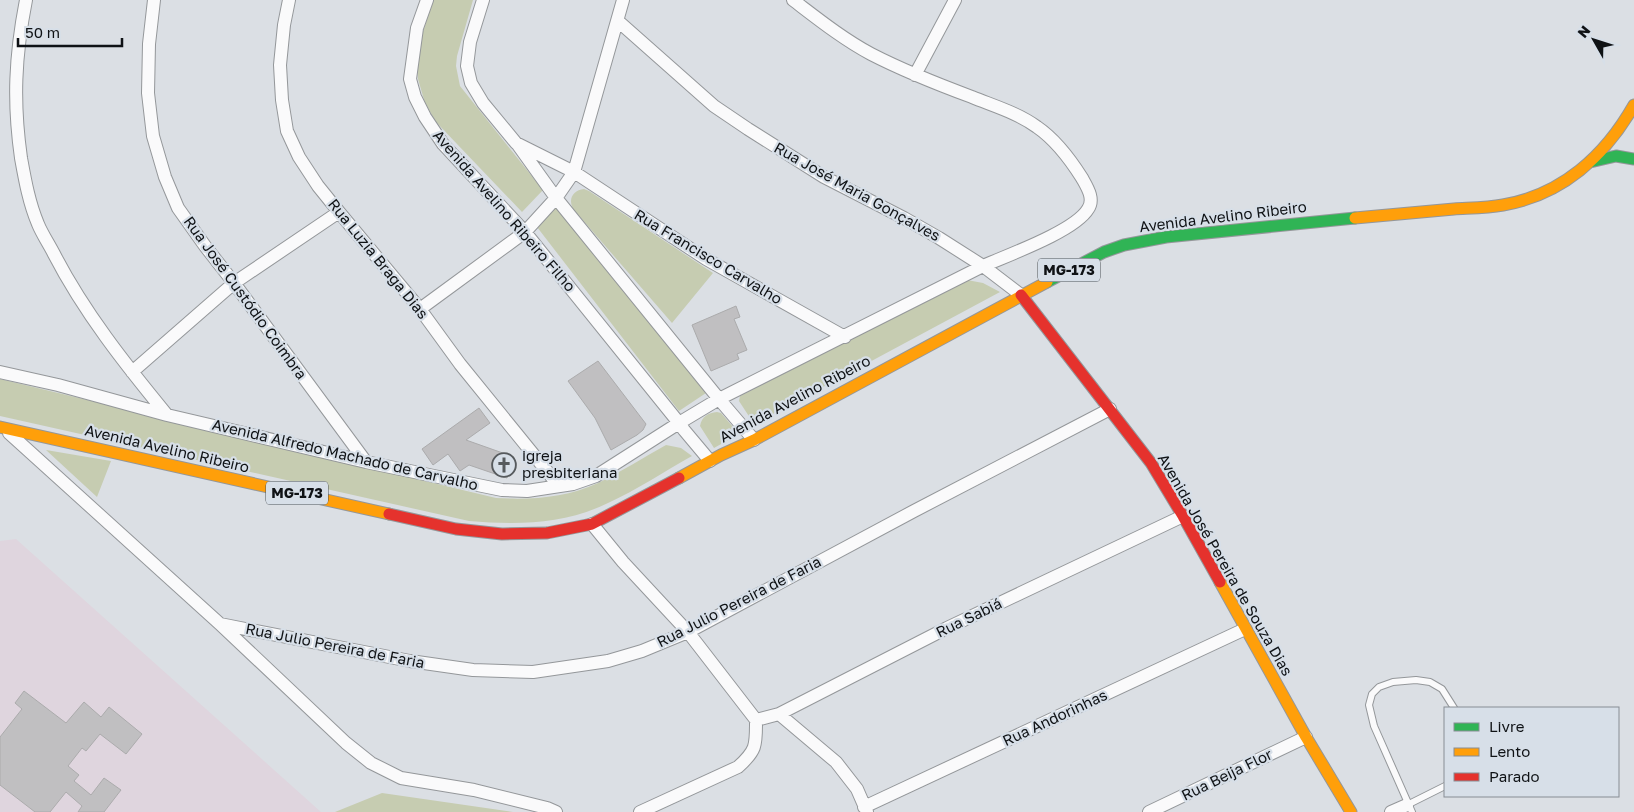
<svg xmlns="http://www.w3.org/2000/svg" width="1634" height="812" font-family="'Golos Text',sans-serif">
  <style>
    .industrial { fill: #dfd5de }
    .green { fill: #c6ccb1 }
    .building { fill: #c0bfc1; stroke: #ababac }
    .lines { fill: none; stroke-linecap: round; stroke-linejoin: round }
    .lane-casing { stroke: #94979a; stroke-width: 8 }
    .street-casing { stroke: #94979a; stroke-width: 14 }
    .fast-casing { stroke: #94979a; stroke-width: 13 }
    .slow-casing { stroke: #94979a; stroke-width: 13 }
    .jam-casing { stroke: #94979a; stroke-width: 13 }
    .lane { stroke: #fafafb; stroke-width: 6 }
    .street { stroke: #fafafb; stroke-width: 12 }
    .fast { stroke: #30b455; stroke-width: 11 }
    .slow { stroke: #ff9f0a; stroke-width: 11 }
    .jam { stroke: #e5322d; stroke-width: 11 }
    .labels { text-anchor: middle; stroke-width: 4.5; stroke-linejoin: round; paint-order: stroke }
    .shield { fill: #d7dfe8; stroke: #4b5054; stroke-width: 1 }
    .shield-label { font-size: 14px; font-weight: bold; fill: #0f1215 }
    .street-label { font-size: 15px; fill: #0f1215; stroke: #d7dfe8 }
    .poi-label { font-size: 15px; fill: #0f1215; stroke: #d7dfe8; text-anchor: start }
  </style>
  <rect width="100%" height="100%" fill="#dbdfe4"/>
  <path class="industrial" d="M 16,539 L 321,812 L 0,812 L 0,541 Z"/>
  <path class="green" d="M 433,0 L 473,0 L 457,56 L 456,66 L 460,86 L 543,190 L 522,212 L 436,122 L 425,103 L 418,79 L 417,65 L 421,38 Z
    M 584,189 L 589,191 L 713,273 L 672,323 L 574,210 C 567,200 573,190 584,189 Z
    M 556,207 L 706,393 L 679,411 L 537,227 Z
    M 967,280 L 983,283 L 1000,292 L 754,424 L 739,401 L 740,396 Z
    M 0,379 L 496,498 C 531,500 566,498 598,483 C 621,472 644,457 666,445 L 681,448 L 692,456 C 665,471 637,490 608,503 C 563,525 517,525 469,521 L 0,416 Z
    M 717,412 L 721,413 L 739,434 L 714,448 L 700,426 C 702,416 708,413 717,412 Z
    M 46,450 L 111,461 L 97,497 Z
    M 382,793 L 513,812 L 335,812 Z"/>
  <path class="building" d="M 736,306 L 740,317 L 734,319 L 747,350 L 737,354 L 739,359 L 711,371 L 692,325 Z
    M 598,361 L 646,424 L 643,430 L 637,435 L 611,450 L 595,418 L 568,381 Z
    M 479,408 L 490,423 L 466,440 L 514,457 L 507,478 L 469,465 L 460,471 L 448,454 L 433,465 L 422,449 Z
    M 24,691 L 66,723 L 84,702 L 101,717 L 109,707 L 142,734 L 126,754 L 100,734 L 86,751 L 82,748 L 68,766 L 79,775 L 74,781 L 91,795 L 104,778 L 121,790 L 104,812 L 78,812 L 82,806 L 66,792 L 50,812 L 35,812 L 0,785 L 0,737 L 22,709 L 15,703 Z"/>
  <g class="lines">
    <g class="lane-casing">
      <path id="lane" d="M 1407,805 L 1445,786
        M 1412,812 L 1374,726 L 1369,705 L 1372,694 L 1379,687 L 1393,682 L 1416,680 L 1430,682 L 1442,689 L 1454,708"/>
    </g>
    <g class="street-casing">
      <path id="street" d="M 26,0 C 15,56 13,102 21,158 C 25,180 29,203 38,224 C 42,234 49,244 54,254 C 84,312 125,364 167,415
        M 154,0 L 149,44 L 148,93 L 153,136 L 165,177 L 178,208 L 205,246 L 234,283 L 366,462
        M 289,0 L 284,25 L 280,65 L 282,100 L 287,131 L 299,157 L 318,186 L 339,212 L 420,309 L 460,364 L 559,486
        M 427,0 L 417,28 L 410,79 L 415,97 L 425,117 L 443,144 L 525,232 L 679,423 L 719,399 L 983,266 L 939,238 L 904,218 L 824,177 L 748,129 L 714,106 L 618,21
        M 483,0 L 470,42 L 467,66 L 471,83 L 483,103 L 516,143 L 574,172 L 706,259 L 845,337
        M 793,0 C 818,19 843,39 871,54 C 904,71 937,84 972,97 C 994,106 1018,113 1037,127 C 1056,140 1070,159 1082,178 C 1087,187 1095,199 1088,209 C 1075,231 1008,255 983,266 L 1021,295
        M 915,75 L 955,0
        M 518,145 L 556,198 L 719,399 L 754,440
        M 420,309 L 525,232 L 556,198 L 574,172 L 623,0
        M 0,372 L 58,385 L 167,415 L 366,462 L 502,490 L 527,491 L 573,484 L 596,476 L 679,423 L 684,430 L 710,461
        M 132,372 L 234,283 L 339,212
        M 9,433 L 220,624 L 346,743 L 371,763 L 401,778 L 474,790 L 547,808 L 556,812
        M 592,524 L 623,562 L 688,632 L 756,720
        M 220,624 L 410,661 L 473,670 L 533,672 L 608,661 L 642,651 L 688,632 L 914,511 L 1110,409
        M 779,714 L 836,762 L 857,789 L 867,812
        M 756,720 L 779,714 L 947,628 L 1183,516
        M 864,807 L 1245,629
        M 640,812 L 738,767 C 757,750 756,745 756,720
        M 1149,812 L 1306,737
        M 1391,812 L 1407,805"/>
    </g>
    <g class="fast-casing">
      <path id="fast" d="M 1590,162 L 1616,156 L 1634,159
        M 1047,282 L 1104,252 L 1124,245 L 1166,237 L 1355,218"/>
    </g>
    <g class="slow-casing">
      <path id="slow" d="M 1355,218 C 1388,215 1421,212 1454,209 C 1470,208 1487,208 1503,205 C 1562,195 1605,156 1634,105
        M 0,427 L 389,514
        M 679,478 L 721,455 L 754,440 L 1047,282
        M 1220,582 L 1306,737 L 1351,812"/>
    </g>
    <g class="jam-casing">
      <path id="jam" d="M 1021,295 L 1151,463 L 1183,516 L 1220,582
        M 389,514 L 456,529 L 502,534 L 547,533 L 592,524 L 679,478"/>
    </g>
    <use href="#lane" class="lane"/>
    <use href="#street" class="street"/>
    <use href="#fast" class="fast"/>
    <use href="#slow" class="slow"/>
    <use href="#jam" class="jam"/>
  </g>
  <defs>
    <g id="church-ring" transform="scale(1.25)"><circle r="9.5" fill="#d7dfe8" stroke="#565a5d" stroke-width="1.5"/><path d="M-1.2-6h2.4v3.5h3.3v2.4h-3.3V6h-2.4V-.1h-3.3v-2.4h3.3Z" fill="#565a5d"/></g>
  </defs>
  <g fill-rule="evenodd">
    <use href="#church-ring" x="504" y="465"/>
  </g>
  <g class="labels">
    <g class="shield">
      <rect x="1038" y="258.5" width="62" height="23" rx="4"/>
      <rect x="266" y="481.5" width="62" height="23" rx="4"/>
    </g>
    <g class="shield-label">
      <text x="1069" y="275">MG-173</text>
      <text x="297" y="498">MG-173</text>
    </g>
    <g class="street-label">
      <text transform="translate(857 192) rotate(29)" y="5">Rua José Maria Gonçalves</text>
      <text transform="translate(504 211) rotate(49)" y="5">Avenida Avelino Ribeiro Filho</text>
      <text transform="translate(1223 217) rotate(-7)" y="5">Avenida Avelino Ribeiro</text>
      <text transform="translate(708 257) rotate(31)" y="5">Rua Francisco Carvalho</text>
      <text transform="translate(378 259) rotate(51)" y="5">Rua Luzia Braga Dias</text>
      <text transform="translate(245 298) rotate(54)" y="5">Rua José Custódio Coimbra</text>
      <text transform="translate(795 399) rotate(-28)" y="5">Avenida Avelino Ribeiro</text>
      <text transform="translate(167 449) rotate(13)" y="5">Avenida Avelino Ribeiro</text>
      <text transform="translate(345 455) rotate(13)" y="5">Avenida Alfredo Machado de Carvalho</text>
      <text transform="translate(1225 565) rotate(60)" y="5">Avenida José Pereira de Souza Dias</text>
      <text transform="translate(739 602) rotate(-27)" y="5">Rua Julio Pereira de Faria</text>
      <text transform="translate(969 618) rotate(-26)" y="5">Rua Sabiá</text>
      <text transform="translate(335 646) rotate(11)" y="5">Rua Julio Pereira de Faria</text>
      <text transform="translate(1055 718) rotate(-25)" y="5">Rua Andorinhas</text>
      <text transform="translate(1227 775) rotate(-26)" y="5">Rua Beija Flor</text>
    </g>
    <g class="poi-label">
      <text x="522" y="461">igreja<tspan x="522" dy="17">presbiteriana</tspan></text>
    </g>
  </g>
  <rect x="1444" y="707" width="175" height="90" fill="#d7dfe8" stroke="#878d94"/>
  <rect x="1454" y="723" width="25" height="8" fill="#30b455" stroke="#878d94"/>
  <text x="1489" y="732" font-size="15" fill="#0f1215">Livre</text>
  <rect x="1454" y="748" width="25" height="8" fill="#ff9f0a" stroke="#878d94"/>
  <text x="1489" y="757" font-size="15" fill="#0f1215">Lento</text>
  <rect x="1454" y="773" width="25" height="8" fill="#e5322d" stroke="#878d94"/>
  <text x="1489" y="782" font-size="15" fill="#0f1215">Parado</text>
  <g transform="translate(1594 40) rotate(309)" stroke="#d7dfe8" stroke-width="4" paint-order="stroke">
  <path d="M0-4L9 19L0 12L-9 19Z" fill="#0f1215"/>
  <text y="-8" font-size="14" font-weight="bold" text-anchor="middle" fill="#0f1215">N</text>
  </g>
  <path d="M18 38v8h104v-8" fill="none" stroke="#0f1215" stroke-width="2.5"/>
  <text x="25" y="38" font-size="15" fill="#0f1215" stroke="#d7dfe8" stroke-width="4" paint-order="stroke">50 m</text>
</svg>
